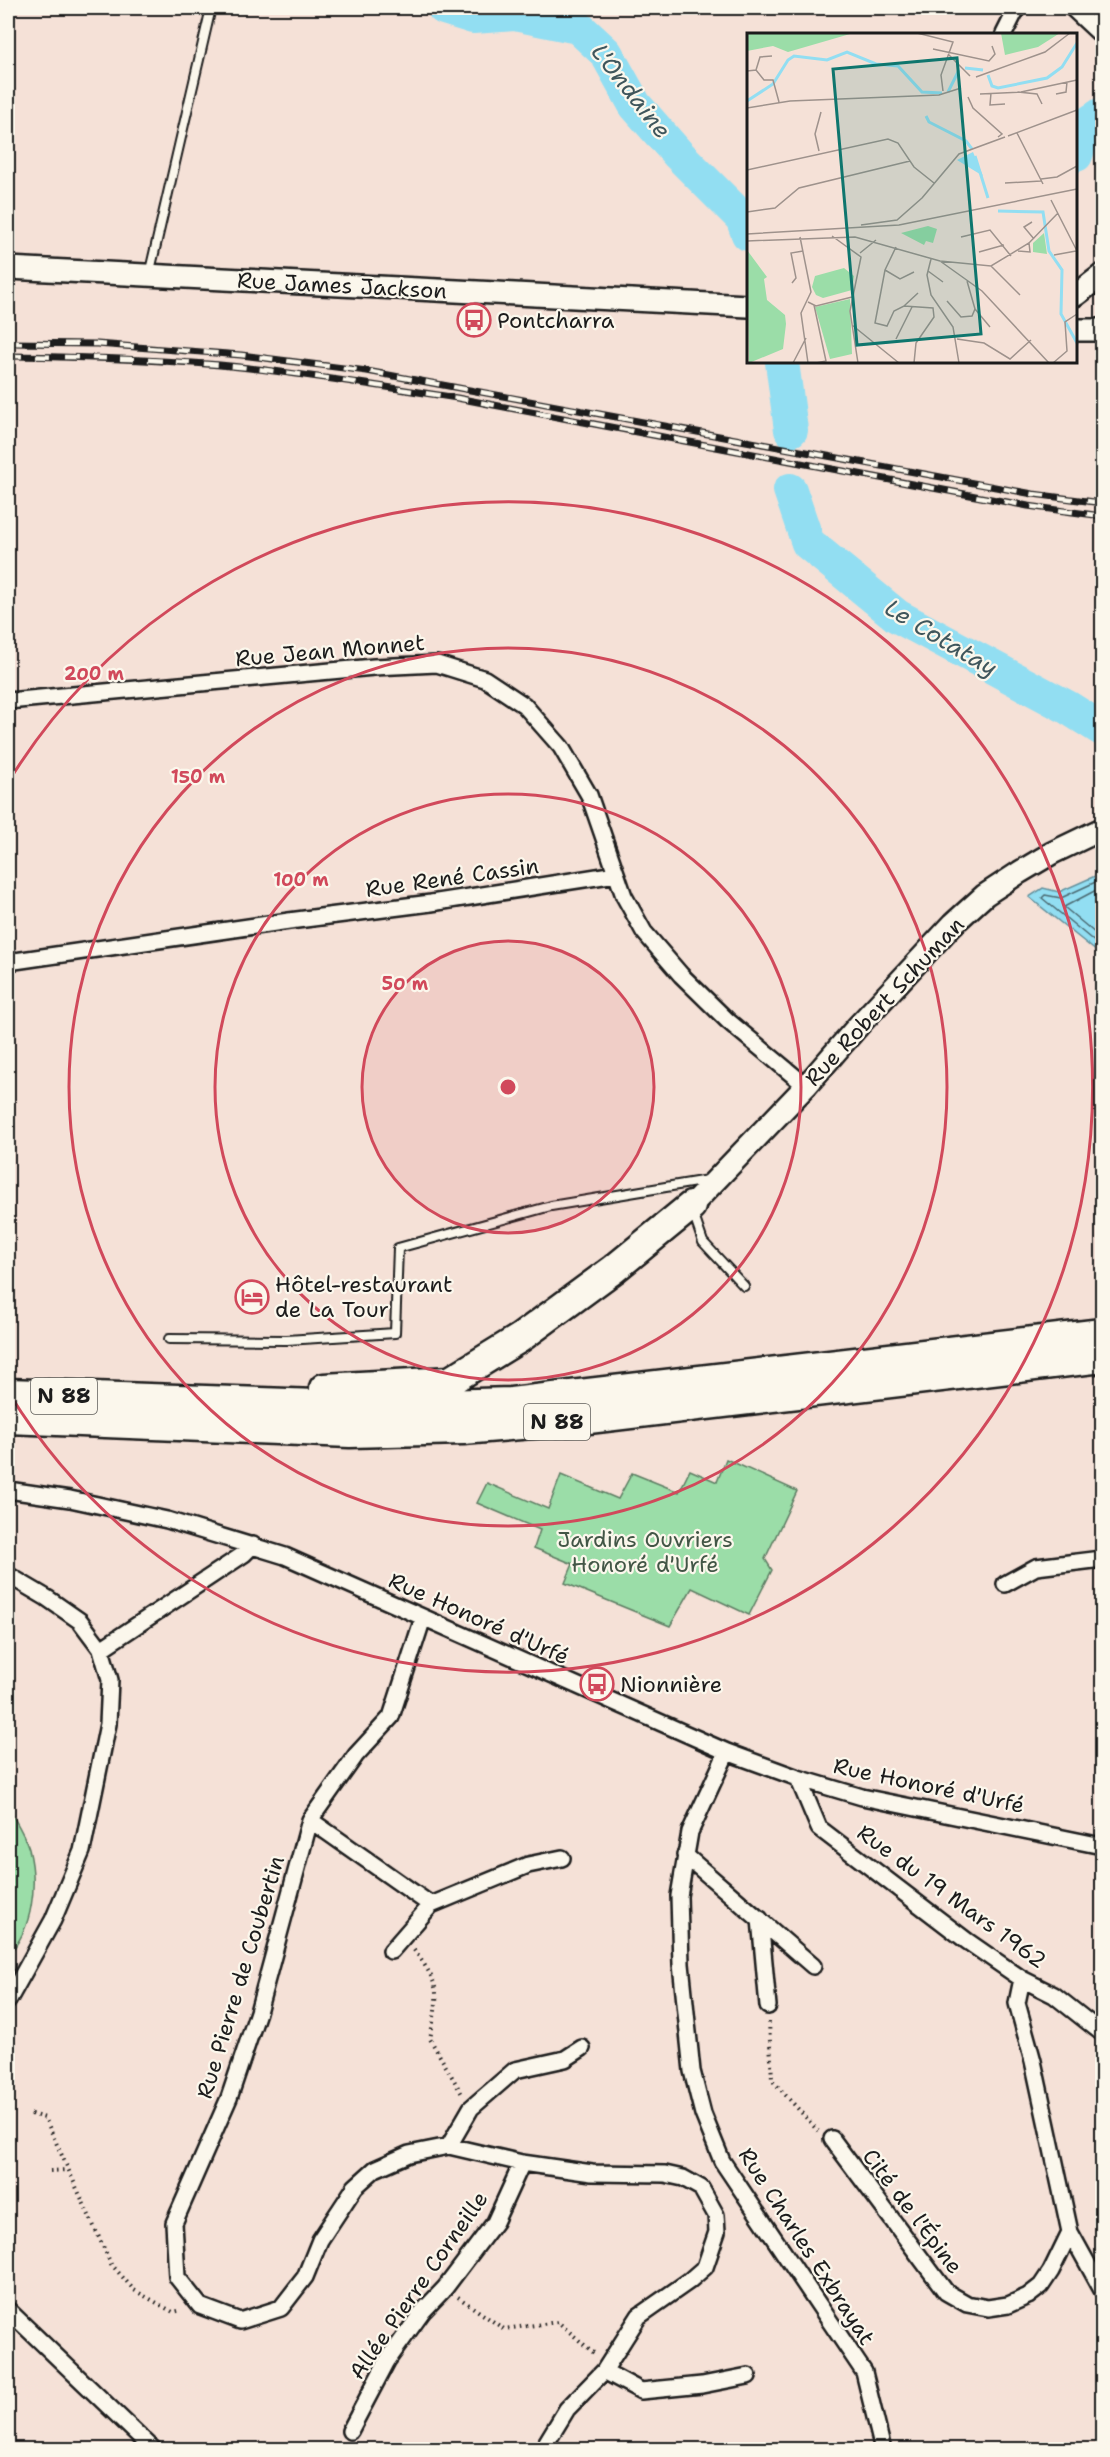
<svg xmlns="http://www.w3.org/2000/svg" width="1110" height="2457" font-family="'Shantell Sans',sans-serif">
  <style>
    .green { fill: #9bdda8; stroke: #5c7c62; stroke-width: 1.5 }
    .water { fill: #92def2; stroke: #63909c; stroke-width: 1.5 }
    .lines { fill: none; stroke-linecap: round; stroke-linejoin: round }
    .shore { stroke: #4b6a72; stroke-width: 1.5 }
    .river { stroke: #92def2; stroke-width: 34 }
    .lane-casing { stroke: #1c1c1c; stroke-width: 12 }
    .street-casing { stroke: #1c1c1c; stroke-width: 20 }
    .secondary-casing { stroke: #1c1c1c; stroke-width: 26 }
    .highway-casing { stroke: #1c1c1c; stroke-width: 33 }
    .path { stroke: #1c1c1c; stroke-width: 4; stroke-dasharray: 1.5 4.5; stroke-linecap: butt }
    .lane { stroke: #fbf7ec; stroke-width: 8 }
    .street { stroke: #fbf7ec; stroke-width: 15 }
    .secondary { stroke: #fbf7ec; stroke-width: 21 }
    .highway { stroke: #fbf7ec; stroke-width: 28 }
    .rail-casing { stroke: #1c1c1c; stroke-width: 7 }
    .rail { stroke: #fbf7ec; stroke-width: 4.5; stroke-dasharray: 14; stroke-linecap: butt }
    .ring { fill: none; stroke: #d1495b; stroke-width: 3 }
    .labels { text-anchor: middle; stroke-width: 4.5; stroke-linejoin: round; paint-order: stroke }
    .shield { fill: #fbf7ec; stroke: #5f5e5a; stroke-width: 1.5 }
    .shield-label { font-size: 21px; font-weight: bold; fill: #1c1c1c }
    .street-label { font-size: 22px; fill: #1c1c1c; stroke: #fbf7ec }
    .poi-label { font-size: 22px; fill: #1c1c1c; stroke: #fbf7ec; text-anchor: start }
    .park-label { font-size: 22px; fill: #425646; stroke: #fbf7ec }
    .water-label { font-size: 24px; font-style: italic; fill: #3f565c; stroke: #fbf7ec }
    .inset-river { fill: none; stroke: #92def2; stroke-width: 3 }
    .inset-road { fill: none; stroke: #9e928c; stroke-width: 1.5 }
    .view { fill: #0f766e; fill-opacity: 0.15; stroke: #0f766e; stroke-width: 3 }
    .inset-edge { fill: none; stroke: #1c1c1c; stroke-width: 3 }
    .centre { fill: #d1495b; stroke: #fbf7ec; stroke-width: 3 }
    .ring-label { font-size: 18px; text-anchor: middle; font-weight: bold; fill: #d1495b; stroke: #fbf7ec; stroke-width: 4.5; stroke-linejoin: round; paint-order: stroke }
  </style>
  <rect width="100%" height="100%" fill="#f5e1d7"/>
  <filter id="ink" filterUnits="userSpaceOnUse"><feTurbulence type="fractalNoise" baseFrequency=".0167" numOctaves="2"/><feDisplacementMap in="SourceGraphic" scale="12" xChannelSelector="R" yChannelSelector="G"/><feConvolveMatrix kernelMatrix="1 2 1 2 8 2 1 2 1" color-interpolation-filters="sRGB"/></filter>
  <g filter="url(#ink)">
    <path class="green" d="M 726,1459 L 797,1491 L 765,1559 L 772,1570 L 749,1615 L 692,1588 L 670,1626 L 565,1583 L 573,1564 L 534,1548 L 540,1530 L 477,1503 L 487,1483 L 548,1509 L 561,1475 L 618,1499 L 632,1473 L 679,1492 L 690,1470 L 717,1482 Z
      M 8,1807 C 15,1820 25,1835 29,1849 C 38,1884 33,1929 8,1955 Z"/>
    <path class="water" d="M 1102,873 L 1102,956 L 1029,897 L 1043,888 L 1059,892 Z"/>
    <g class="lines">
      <path class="shore" d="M 1102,879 L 1061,898 L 1045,895 L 1042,898 L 1102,948
        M 1102,887 L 1064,907 L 1102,939"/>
      <path class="river" d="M 444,8 L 473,17 L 515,14 L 578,27 L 606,53 L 635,105 L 678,154 L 742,218 L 748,234
        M 1076,155 L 1087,124 L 1102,114
        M 782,362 L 791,430
        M 790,490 L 808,543 L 897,616 L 1067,707 L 1102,729"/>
      <g class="lane-casing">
        <path id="lane" d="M 149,275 L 211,8
          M 693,1213 L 703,1242 L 744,1286
          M 169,1339 L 287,1340 L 395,1333 L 398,1248 L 551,1206 L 708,1180"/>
      </g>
      <g class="street-casing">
        <path id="street" d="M 1072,8 L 1102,36
          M 1004,34 L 1017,8
          M 8,701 L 374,667 L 437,664 L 485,679 L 524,705 L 561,747 L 589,795 L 624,896 L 644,932 L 681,975 L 728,1021 L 806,1086
          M 8,962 L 289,921 L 431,903 L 616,874
          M 8,1490 L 70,1499 L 167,1520 L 285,1556 L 727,1752 L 798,1778 L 862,1797 L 1102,1846
          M 8,1575 L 47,1598 L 80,1621 L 101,1649 L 110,1680 L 108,1724 L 82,1851 L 53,1920 L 8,2001
          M 1005,1584 L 1036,1567 L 1102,1559
          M 423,1618 L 391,1717 L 356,1755 L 310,1820 L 258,2012 L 229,2098 L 174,2223 L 177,2277 L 200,2306 L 240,2321 L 281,2308 L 305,2277 L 320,2240 L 355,2187 L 375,2169 L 409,2154 L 449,2146 L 522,2163 L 592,2173 L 665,2174 L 683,2178 L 701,2188 L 716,2215 L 717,2232 L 705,2267 L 689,2281 L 639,2316 L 604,2371 L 567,2409 L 542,2450
          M 101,1649 L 244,1554 L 253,1545
          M 727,1752 L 690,1832 L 679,1896 L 681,1964 L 692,2071 L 703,2114 L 722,2161 L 864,2372 L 883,2450
          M 798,1778 L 819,1828 L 967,1941 L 1022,1979 L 1054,1995 L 1102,2033
          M 310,1820 L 431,1905 L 528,1865 L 562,1858
          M 685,1855 L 813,1966
          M 760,1919 L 768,2006
          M 391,1951 L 431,1905
          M 832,2139 L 946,2292 L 967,2304 L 988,2308 L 1008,2305 L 1028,2296 L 1041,2286 L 1051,2271 L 1070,2232 L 1033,2061 L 1017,2003 L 1022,1979
          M 449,2146 L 471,2108 L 515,2070 L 565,2059 L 582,2048
          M 1070,2232 L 1102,2290
          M 8,2310 L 154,2450
          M 604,2371 L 641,2391 L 702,2385 L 748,2376
          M 350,2431 L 387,2361 L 423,2311 L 445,2288 L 495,2222 L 522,2163"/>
      </g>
      <g class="secondary-casing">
        <path id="secondary" d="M 8,268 L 748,306
          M 1076,295 L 1102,275
          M 1076,330 L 1102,330
          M 691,1206 L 806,1086 L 858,1026 L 953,924 L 985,895 L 1020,872 L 1052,853 L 1102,829"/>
      </g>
      <g class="highway-casing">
        <path id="highway" d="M 324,1388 L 450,1381 L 520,1338 L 614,1269 L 691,1206
          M 8,1393 L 372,1406 L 511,1402 L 1102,1333
          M 8,1419 L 350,1433 L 463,1430 L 580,1420 L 1102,1358"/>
      </g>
      <path class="path" d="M 414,1950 C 443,1989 438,1993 430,2039 L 462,2094
        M 769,2022 L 772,2080 L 818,2131
        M 31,2114 L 45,2118 L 111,2264 L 134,2290 L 173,2312 L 182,2310
        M 50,2171 L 68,2170
        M 458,2297 L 504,2329 L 558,2322 L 595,2354
        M 855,2450 L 866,2448"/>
      <use href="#lane" class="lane"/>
      <use href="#street" class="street"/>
      <use href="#secondary" class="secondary"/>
      <use href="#highway" class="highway"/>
      <g class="rail-casing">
        <path id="rail" d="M 8,343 L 97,344 L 241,355 L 367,371 L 1033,494 L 1102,503
          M 8,356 C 85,357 163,359 240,367 C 313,375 385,387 457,398 L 1028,506 L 1102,516"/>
      </g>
      <use href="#rail" class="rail"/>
    </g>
  </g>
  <circle cx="508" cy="1087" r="146" fill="#d1495b" fill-opacity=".12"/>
  <g class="ring">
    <circle cx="508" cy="1087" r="146"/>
    <circle cx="508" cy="1087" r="293"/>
    <circle cx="508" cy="1087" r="439"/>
    <path d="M9 781A585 585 0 1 1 9 1393"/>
  </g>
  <defs>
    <g id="bus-ring" transform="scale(1.725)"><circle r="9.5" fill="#fbf7ec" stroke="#d1495b" stroke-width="1.5"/><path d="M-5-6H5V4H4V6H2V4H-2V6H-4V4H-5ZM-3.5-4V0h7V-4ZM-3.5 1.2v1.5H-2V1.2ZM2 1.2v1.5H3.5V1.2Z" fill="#d1495b"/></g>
    <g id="hotel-ring" transform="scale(1.725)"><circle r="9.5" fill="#fbf7ec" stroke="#d1495b" stroke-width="1.5"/><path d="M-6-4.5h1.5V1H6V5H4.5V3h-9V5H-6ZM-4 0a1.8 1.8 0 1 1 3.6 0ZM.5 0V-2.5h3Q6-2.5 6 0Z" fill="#d1495b"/></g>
  </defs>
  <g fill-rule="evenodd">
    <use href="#bus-ring" x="474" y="320"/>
    <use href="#hotel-ring" x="252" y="1297"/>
    <use href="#bus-ring" x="597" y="1684"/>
  </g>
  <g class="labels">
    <g class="shield">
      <rect x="31" y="1378" width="66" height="36" rx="4.5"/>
      <rect x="524" y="1404" width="66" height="36" rx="4.5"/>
    </g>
    <g class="shield-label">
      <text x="64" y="1403">N 88</text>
      <text x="557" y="1429">N 88</text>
    </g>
    <g class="street-label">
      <text transform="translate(342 285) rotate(3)" y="8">Rue James Jackson</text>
      <text transform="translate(330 650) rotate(-5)" y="8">Rue Jean Monnet</text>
      <text transform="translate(452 877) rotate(-8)" y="8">Rue René Cassin</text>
      <text transform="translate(884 1001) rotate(-47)" y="8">Rue Robert Schuman</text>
      <text transform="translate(479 1618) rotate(24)" y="8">Rue Honoré d'Urfé</text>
      <text transform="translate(929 1785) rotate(12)" y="8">Rue Honoré d'Urfé</text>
      <text transform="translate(952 1896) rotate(36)" y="8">Rue du 19 Mars 1962</text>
      <text transform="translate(240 1977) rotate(-73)" y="8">Rue Pierre de Coubertin</text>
      <text transform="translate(913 2211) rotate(53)" y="8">Cité de l'Épine</text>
      <text transform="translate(807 2246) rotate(57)" y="8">Rue Charles Exbrayat</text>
      <text transform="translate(418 2285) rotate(-55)" y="8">Allée Pierre Corneille</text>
    </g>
    <g class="poi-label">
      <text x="497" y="328">Pontcharra</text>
      <text x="275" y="1292">Hôtel-restaurant<tspan x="275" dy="25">de La Tour</tspan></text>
      <text x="620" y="1692">Nionnière</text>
    </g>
    <g class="park-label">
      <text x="645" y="1547">Jardins Ouvriers<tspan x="645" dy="25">Honoré d'Urfé</tspan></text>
    </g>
    <g class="water-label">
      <text transform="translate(631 91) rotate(52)" y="8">L'Ondaine</text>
      <text transform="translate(941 638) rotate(31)" y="8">Le Cotatay</text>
    </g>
  </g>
  <g transform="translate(747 33)">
    <rect width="330" height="330" fill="#f5e1d7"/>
    <path d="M 0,0 L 123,0 L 103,1 L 41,19 L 26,13 L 0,18 ZM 254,0 L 313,0 L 291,14 L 258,22 ZM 181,193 L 190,196 L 186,210 L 179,208 L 177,212 L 154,200 ZM 297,200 L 300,221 L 286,219 L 286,210 ZM 0,217 L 20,244 L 17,246 L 20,267 L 38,282 L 39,291 L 36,316 L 2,330 ZM 97,235 L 107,243 L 105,257 L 76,265 L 69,262 L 65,254 L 68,243 ZM 103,266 L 105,321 L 83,326 L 68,274 Z" fill="#9bdda8"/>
    <path d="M 226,119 L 236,143 L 210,127 Z" fill="#92def2"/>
    <path class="inset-river" d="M 218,35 L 236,37M 241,42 L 245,53 L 251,55 L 300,45 L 315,34 L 330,10M 201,59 L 212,37M 0,68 L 26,51 L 41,27 L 47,23 L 80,27 L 100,19 L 129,31 L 151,33 L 175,59 L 195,60M 179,83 L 182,89 L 219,108 L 225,116M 228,123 L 241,165M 251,178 L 296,179 L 302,218 L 315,237 L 314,281 L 330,310"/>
    <path class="inset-road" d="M 112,0 L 155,0M 170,0 L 206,9 L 194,42 L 196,58M 186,16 L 242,28 L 248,21 L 245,13M 202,22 L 223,43M 9,37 L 17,47 L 26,47 L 32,69M 0,38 L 9,37 L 13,24 L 25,23M 229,44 L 298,19 L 323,0M 271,59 L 290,61 L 295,71M 244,60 L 243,72 L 258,71M 233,61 L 274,59 L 330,47M 309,61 L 319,59 L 320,49M 221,64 L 226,75 L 255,101 L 251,104M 0,75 L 43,68 L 192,62 L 214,55M 270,100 L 296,151M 261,103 L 330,77M 72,118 L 68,101 L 74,79M 0,137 L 141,106 L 151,110 L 167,134 L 187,150M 294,146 L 310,144 L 330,133M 258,150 L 294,148M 175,165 L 212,121 L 258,104M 304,167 L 330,218M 0,179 L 28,175 L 52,155 L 163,128M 285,189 L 277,194 L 287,206M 114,192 L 150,187 L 175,165M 0,201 L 152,192 L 330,156M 85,203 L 114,224 L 103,278 L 111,330M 53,204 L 64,259 L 54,280 L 61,330M 214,204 L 243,197 L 264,223M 0,208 L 108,204 L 193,228 L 244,233 L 282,210 L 311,180M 149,214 L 138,237 L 128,290 L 140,293 L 147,278 L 157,273 L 186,275 L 187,284 L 169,310 L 167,330M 271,218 L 283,219 L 282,210M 232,219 L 257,212M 113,220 L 129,207M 307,222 L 329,218M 184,226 L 180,242 L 184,262 L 206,294 L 212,330M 193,228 L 235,258 L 302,330M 244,233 L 273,262M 138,237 L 153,246 L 167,239M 181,238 L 196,249M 45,250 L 49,245 L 44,220 L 56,218M 200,268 L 214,284 L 225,283 L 228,276 L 220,248M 61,269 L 69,273 L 105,264M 67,272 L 79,328 L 69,330M 157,273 L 171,260M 228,276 L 243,294M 105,292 L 152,330M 149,306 L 165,274M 210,306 L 237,310 L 263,326 L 284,307M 46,330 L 59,305M 306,330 L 320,318 L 318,289 L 330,281"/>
    <path class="view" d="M 210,25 L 234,301 L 110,312 L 86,36 Z"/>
    <rect width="330" height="330" class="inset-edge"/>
  </g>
  <circle cx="508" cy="1087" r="9" class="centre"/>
  <g class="ring-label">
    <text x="94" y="680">200 m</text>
    <text x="198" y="783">150 m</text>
    <text x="301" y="886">100 m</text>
    <text x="405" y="990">50 m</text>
  </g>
  <rect width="1110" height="2457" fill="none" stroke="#fbf7ec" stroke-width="30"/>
  <rect x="15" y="15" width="1080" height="2427" fill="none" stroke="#1c1c1c" stroke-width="2" filter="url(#ink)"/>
</svg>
